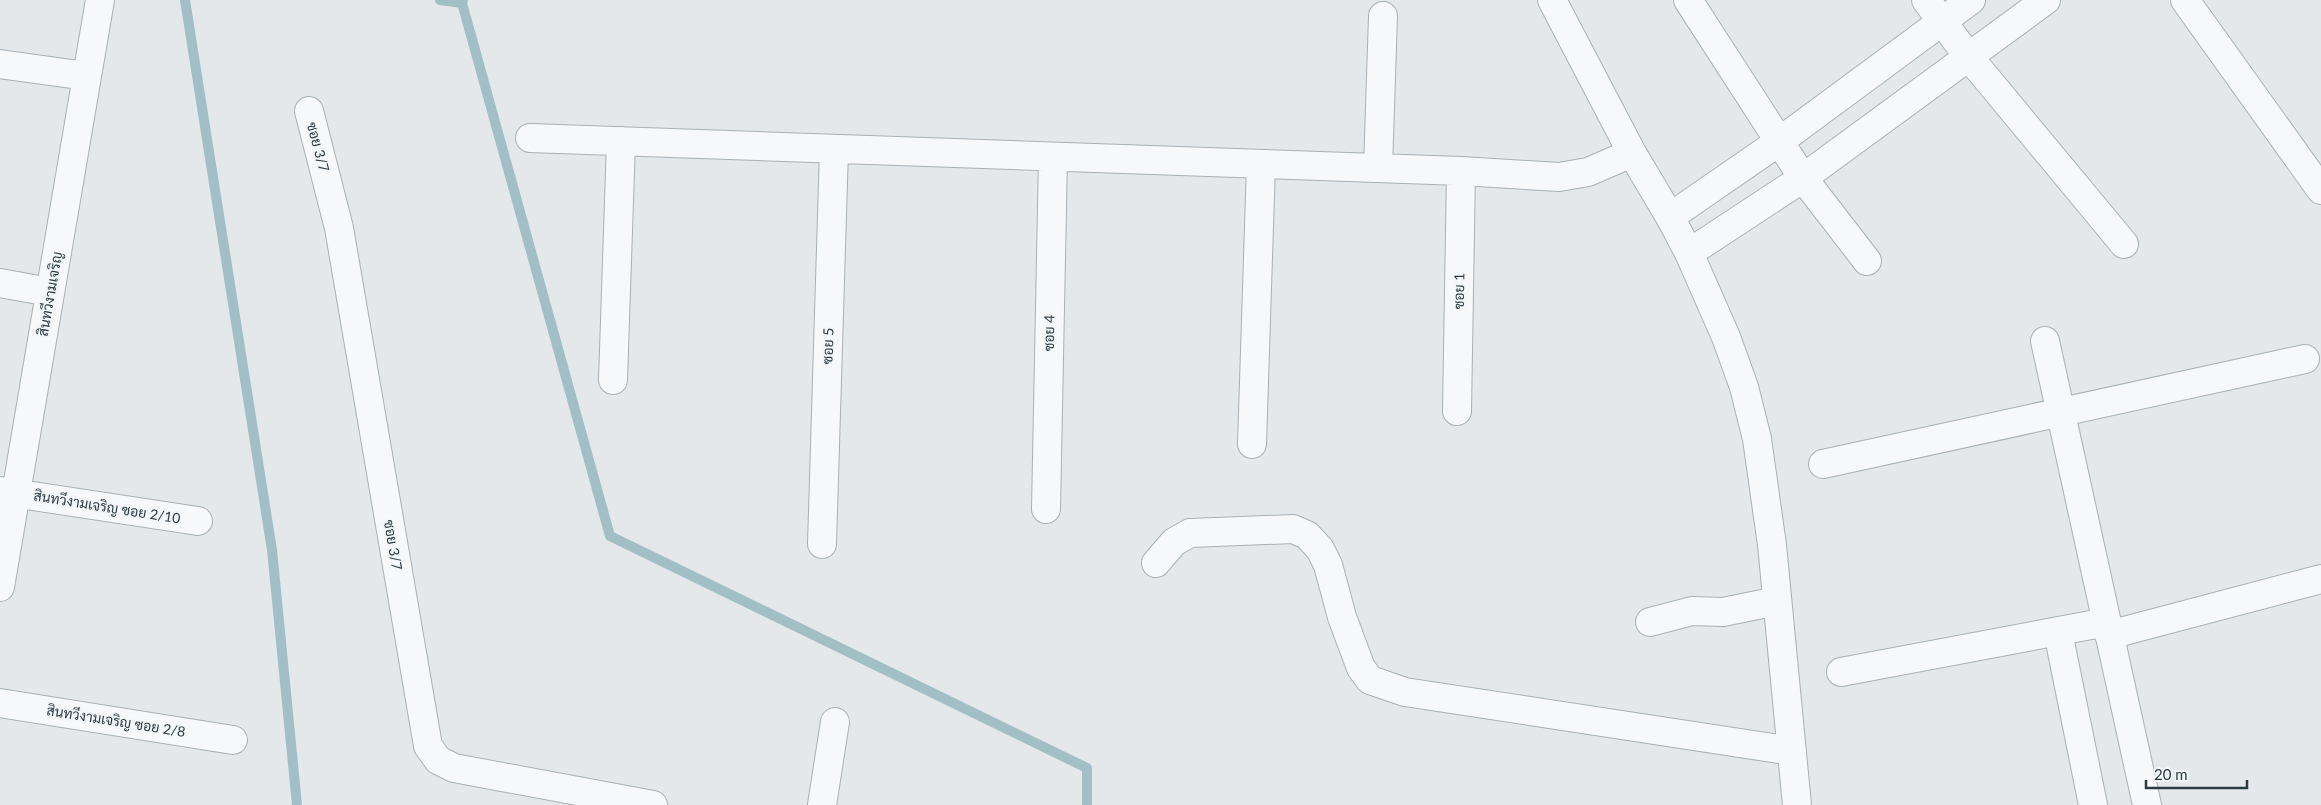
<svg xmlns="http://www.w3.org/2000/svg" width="2321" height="805" font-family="Lato,Sarabun,sans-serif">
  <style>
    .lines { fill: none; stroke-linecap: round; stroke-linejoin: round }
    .stream { stroke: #a3bfc6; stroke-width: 10 }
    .minor-casing { stroke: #a9b1b4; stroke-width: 30 }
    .minor { stroke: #f6f8f9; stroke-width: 28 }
    .labels { text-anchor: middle; stroke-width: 4; stroke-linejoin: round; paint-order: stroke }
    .street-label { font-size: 14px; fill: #2d3b41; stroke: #f3f6f8 }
  </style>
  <rect width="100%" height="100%" fill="#e4e8ea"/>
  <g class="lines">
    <path class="stream" d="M 185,0 L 272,550 L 297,805
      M 440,0 L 462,3
      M 463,0 L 462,3 L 610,536 L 1087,768 L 1087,805"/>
    <g class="minor-casing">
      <path id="minor" d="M 1552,0 L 1632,153 L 1670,217 L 1689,253 L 1726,337 L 1744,387 L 1757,439 L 1772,545 L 1797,805
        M 1688,0 L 1803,178 L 1867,261
        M 1926,0 L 1968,56 L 2124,244
        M 2185,0 L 2321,190
        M 0,64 L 86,76
        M 309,111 L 339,228 L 428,746 L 438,760 L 454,768 L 653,805
        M 530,138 L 1461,171 L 1559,177 L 1588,172 L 1632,153
        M 1378,168 L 1383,16
        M 1670,217 L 1780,141 L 1971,0
        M 1689,253 L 1803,178 L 2046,0
        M 0,283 L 50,292
        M 2045,341 L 2147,805
        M 613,380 L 621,141
        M 1457,411 L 1461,171
        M 1252,444 L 1261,164
        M 1823,464 L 2305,359
        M 0,491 L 198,521
        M 1046,509 L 1053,157
        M 822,544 L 834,149
        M 1156,563 L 1174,542 L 1190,533 L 1293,529 L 1307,535 L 1320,549 L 1328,565 L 1342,617 L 1361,668 L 1370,680 L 1405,692 L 1792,751
        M 0,587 L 100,0
        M 1650,622 L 1692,611 L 1723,612 L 1777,601
        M 2058,632 L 2093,805
        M 2109,635 L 2321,579
        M 1841,672 L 2107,622
        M 0,703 L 233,740
        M 822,805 L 835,722"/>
    </g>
    <use href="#minor" class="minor"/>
  </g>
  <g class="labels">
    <g class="street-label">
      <text transform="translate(318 147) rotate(75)" y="5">ซอย 3/7</text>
      <text transform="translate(1459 291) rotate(-89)" y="5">ซอย 1</text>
      <text transform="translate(50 294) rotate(-80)" y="5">สินทวีงามเจริญ</text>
      <text transform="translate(1049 333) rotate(-89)" y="5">ซอย 4</text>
      <text transform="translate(828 346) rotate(-88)" y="5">ซอย 5</text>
      <text transform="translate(107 507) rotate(9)" y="5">สินทวีงามเจริญ ซอย 2/10</text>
      <text transform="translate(393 545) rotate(80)" y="5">ซอย 3/7</text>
      <text transform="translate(116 721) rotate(9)" y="5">สินทวีงามเจริญ ซอย 2/8</text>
    </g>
  </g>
  <path d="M2146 780v8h101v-8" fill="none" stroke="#2d3b41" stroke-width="2.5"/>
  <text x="2154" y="780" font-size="15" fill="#2d3b41" stroke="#f3f6f8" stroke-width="4" paint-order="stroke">20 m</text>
</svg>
